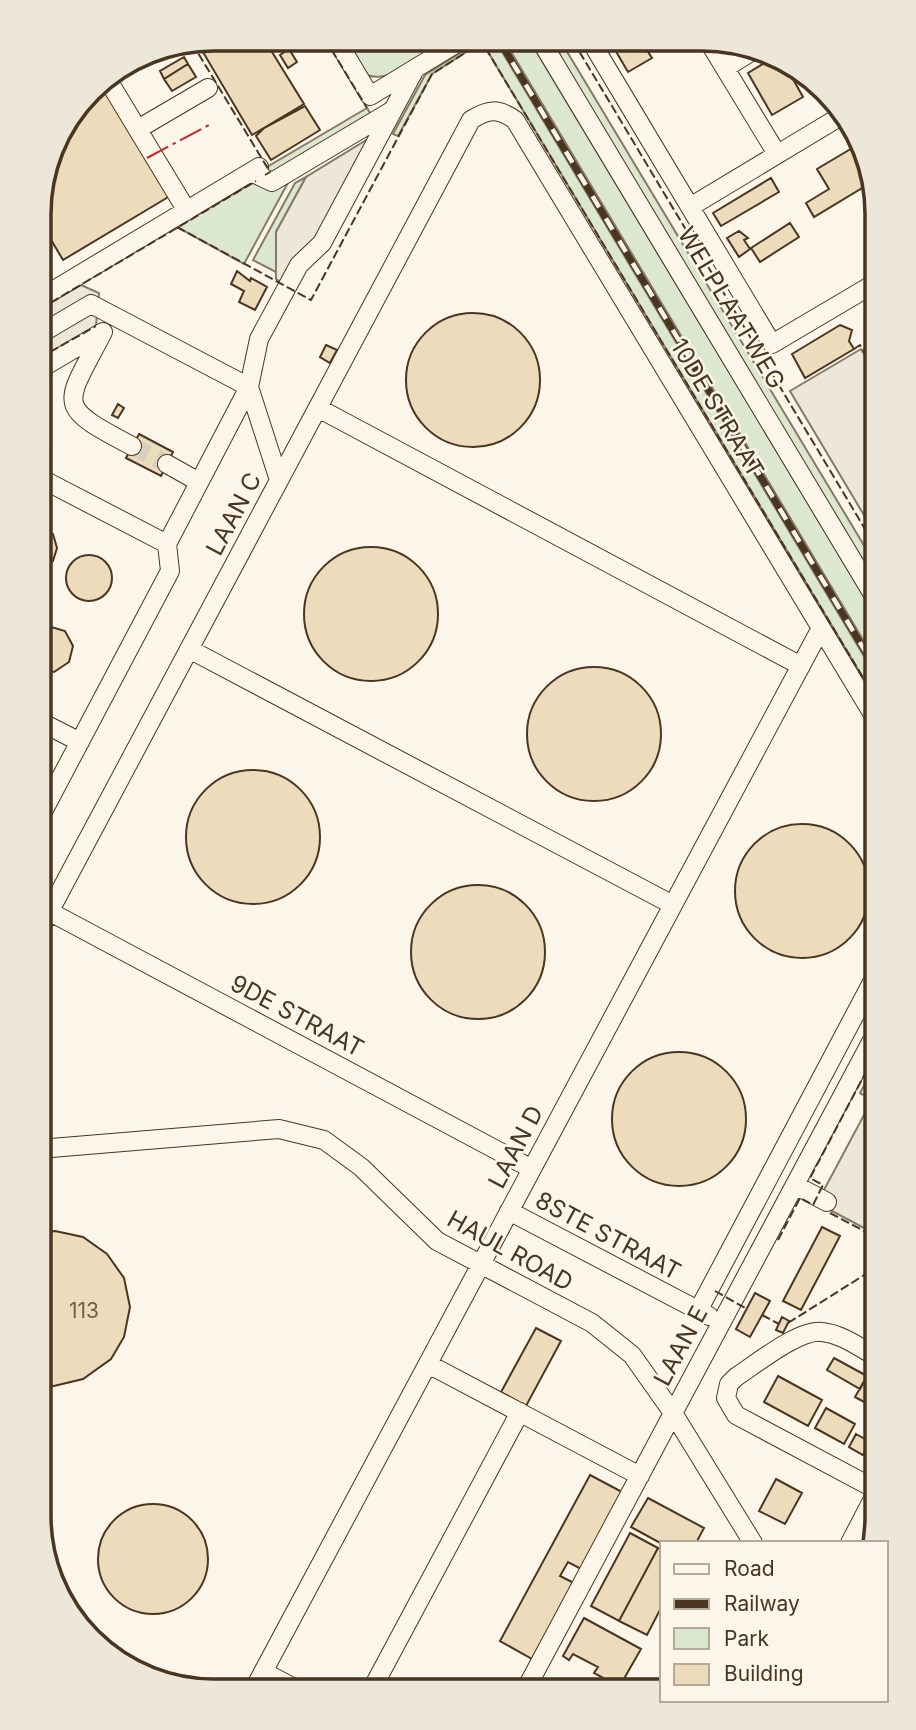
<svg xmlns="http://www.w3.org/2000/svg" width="916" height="1730" font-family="Inter,sans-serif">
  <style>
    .green { fill: #dce7d0; stroke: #887966; stroke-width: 2 }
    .parking { fill: #ede7d9; stroke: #887966; stroke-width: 2 }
    .building { fill: #ecdcbc; stroke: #4a3520; stroke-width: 2 }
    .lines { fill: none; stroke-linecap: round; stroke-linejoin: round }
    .minor-tunnel { stroke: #d8cfc1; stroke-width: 18; stroke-dasharray: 18 9; stroke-linecap: butt }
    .minor-casing { stroke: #4a3520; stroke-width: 20 }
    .minor { stroke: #fbf6e9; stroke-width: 18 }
    .rail-casing { stroke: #4a3520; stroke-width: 7 }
    .rail { stroke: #fbf6e9; stroke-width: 4.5; stroke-dasharray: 13; stroke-linecap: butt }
    .fence { stroke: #4a3520; stroke-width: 2; stroke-dasharray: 9 3.5; stroke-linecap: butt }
    .power { stroke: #c62828; stroke-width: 2; stroke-dasharray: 24 5 3.5 5; stroke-linecap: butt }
    .labels { text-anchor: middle; stroke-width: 5; stroke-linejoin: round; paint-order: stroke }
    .number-label { font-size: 21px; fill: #725f47 }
    .street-label { font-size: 24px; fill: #4a3520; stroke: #fbf6e9 }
    .rim { fill: none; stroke: #4a3520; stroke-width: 3.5 }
  </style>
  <rect width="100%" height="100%" fill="#fbf6e9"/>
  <path class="green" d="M 346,39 L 438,40 L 436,47 C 417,58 390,84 367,75 Z
    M 481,40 L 495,40 L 877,678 L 877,701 L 482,42 L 432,74 L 398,136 L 393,134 L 425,75 Z
    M 504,40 L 530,41 L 877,618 L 877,663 Z
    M 563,45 L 877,567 L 877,584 L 559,55 Z
    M 367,108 L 372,116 L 269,177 L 267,167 Z
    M 306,177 L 276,232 L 276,272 L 253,260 L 295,183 Z
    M 290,179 L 244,264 L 177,227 L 254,182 Z"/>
  <path class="parking" d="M 368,139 L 316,239 L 281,282 L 276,279 L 276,232 L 306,177 Z
    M 81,285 L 99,293 L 96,326 L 40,359 L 40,309 Z
    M 861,349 L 877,375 L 877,537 L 790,391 Z
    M 877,1061 L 877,1235 L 817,1203 L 872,1100 L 860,1093 Z"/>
  <path class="building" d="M 214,38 L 264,39 L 304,104 L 252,135 L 197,42 Z
    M 625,41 L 641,41 L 652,58 L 628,72 L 614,48 Z
    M 289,49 L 297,62 L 288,68 L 280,55 Z
    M 184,57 L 188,64 L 164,79 L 160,71 Z
    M 771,59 L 793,70 L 789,72 L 803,97 L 772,115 L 748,73 Z
    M 188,64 L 196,77 L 172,91 L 164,79 Z
    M 100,81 L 170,196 L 63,260 L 40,221 L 40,191 L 57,136 Z
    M 305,106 L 320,130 L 271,160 L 256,136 L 264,128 Z
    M 859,144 L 868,158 L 872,182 L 814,217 L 806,203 L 829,189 L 817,169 Z
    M 771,178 L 779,192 L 721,226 L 713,213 Z
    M 874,192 L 877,210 L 869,201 Z
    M 790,223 L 799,237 L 760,262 L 751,248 Z
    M 739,231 L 748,238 L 744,240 L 750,249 L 739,257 L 727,238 Z
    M 237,271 L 250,281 L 251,278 L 267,287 L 255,310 L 239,302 L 244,291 L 231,284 Z
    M406 380a67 67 0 1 1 134 0a67 67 0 1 1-134 0Z
    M 840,325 L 852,330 L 849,341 L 854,349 L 805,378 L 792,354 Z
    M 326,345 L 337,350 L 330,363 L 320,357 Z
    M 118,404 L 124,408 L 118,418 L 112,415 Z
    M 139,434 L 173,452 L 161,476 L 126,458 Z
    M 40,524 L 53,534 L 57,548 L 53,561 L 40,571 Z
    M304 614a67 67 0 1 1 134 0a67 67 0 1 1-134 0Z
    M66 578a23 23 0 1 1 46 0a23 23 0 1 1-46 0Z
    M 48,626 L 65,631 L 73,646 L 69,662 L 54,672 L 39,669 L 39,628 Z
    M527 734a67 67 0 1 1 134 0a67 67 0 1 1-134 0Z
    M186 837a67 67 0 1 1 134 0a67 67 0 1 1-134 0Z
    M735 891a67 67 0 1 1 134 0a67 67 0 1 1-134 0Z
    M411 952a67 67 0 1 1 134 0a67 67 0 1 1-134 0Z
    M612 1119a67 67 0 1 1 134 0a67 67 0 1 1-134 0Z
    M 822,1227 L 840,1236 L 801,1310 L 783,1301 Z
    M 55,1231 L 83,1237 L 107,1254 L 124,1278 L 130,1307 L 124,1337 L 111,1359 L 83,1379 L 54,1386 L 39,1384 L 39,1233 Z
    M 874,1249 L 877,1251 L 877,1257 L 873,1265 L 866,1262 Z
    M 755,1293 L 770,1301 L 750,1337 L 736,1329 Z
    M 876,1304 L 877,1304 L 877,1329 L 866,1323 Z
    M 782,1317 L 789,1321 L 783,1333 L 776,1330 Z
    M 536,1328 L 561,1341 L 526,1406 L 501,1392 Z
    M 834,1358 L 867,1376 L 860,1389 L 827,1370 Z
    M 778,1376 L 822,1400 L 808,1426 L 764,1402 Z
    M 867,1376 L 877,1382 L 877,1409 L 855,1397 Z
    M 826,1408 L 855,1424 L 844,1444 L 815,1428 Z
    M 856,1434 L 870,1442 L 863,1455 L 849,1447 Z
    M 590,1475 L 622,1492 L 581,1569 L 568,1562 L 560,1576 L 574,1583 L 532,1659 L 500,1641 Z
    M 776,1479 L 802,1493 L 785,1524 L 759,1511 Z
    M 648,1498 L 704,1528 L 696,1543 L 662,1544 L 631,1527 Z
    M98 1559a55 55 0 1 1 110 0a55 55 0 1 1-110 0Z
    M 630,1533 L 658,1548 L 619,1621 L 591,1606 Z
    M 658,1548 L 662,1550 L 662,1606 L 647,1635 L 619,1621 Z
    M 584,1618 L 641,1649 L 621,1684 L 614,1684 L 594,1673 L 598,1667 L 573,1654 L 569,1660 L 563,1656 Z"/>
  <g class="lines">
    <path class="minor-tunnel" d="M 132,446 L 167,464"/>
    <g class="minor-casing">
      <path id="minor" d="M 336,39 L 370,96 L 462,40
        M 541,41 L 877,601
        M 709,42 L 777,154
        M 596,50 L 772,344 L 877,282
        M 725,68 L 754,50
        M 106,77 L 187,211
        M 138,129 L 208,88
        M 251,172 L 272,182 L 393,110
        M 690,207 L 841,116
        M 40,288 L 44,296 L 259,167
        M 103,332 C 64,407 54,405 132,446
        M 40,334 L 91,304 L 249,387 L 279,480
        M 40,369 L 101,333
        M 318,408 L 801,666
        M 167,464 L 199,482
        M 40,478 L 167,544
        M 189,649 L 673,905
        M 39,721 L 80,742
        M 39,819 L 170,571 L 167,544 L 249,387 L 259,339 L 299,265 L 322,243 L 415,69
        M 39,906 L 532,1169
        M 39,931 L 471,120 C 488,109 498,108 515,120 L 877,721
        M 39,1149 L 279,1129 L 324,1140 L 361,1167 L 437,1241 L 592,1323 L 632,1355 L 673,1413 L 753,1543
        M 795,1185 L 827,1202
        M 509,1211 L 709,1316
        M 698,1311 L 877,973
        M 428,1364 L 640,1476
        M 877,1490 L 736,1415 L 726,1398 L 729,1384 L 736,1377 C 756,1364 799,1329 822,1332 C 842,1334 860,1348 877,1357
        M 850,1543 L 877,1491
        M 98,1648 L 99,1649
        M 264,1672 L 296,1689
        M 528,1685 L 877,1031
        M 373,1687 L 520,1412
        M 254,1689 L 821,628"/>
    </g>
    <use href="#minor" class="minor"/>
    <g class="rail-casing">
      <path id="rail" d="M 499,40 L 877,671"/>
    </g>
    <use href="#rail" class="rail"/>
    <path class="fence" d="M 325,39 L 367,108
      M 573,41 L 877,549
      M 192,43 L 270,172 L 265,175
      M 177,227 L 311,300 L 432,74 L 482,42 L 877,701
      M 40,309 L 256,181
      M 854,349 L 860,345 L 877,372
      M 50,352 L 96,326
      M 830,1213 L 877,1238
      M 778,1240 L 800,1198 L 813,1205 L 823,1185 L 810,1178 L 877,1051
      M 715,1291 L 747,1309
      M 762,1315 L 779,1324
      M 788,1323 L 877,1267"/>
    <path class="power" d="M 147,158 L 209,125"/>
  </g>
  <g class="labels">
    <g class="number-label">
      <text x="84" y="1318">113</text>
    </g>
    <g class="street-label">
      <text transform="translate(731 308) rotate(59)" y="8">WELPLAATWEG</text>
      <text transform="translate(717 408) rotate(59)" y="8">10DE STRAAT</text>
      <text transform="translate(234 514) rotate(-62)" y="8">LAAN C</text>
      <text transform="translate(297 1016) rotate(28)" y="8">9DE STRAAT</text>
      <text transform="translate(516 1147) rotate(-62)" y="8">LAAN D</text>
      <text transform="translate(608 1236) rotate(28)" y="8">8STE STRAAT</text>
      <text transform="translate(510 1251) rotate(29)" y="8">HAUL ROAD</text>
      <text transform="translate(681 1346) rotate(-62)" y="8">LAAN E</text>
    </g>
  </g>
  <path d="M0 0H916V1730H0ZM214 51H702A163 163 0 0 1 865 214V1516A163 163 0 0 1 702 1679H214A163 163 0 0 1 51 1516V214A163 163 0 0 1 214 51Z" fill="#ede7d9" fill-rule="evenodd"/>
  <path class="rim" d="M214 51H702A163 163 0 0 1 865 214V1516A163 163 0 0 1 702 1679H214A163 163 0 0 1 51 1516V214A163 163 0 0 1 214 51Z"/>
  <rect x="660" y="1541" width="228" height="161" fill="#fbf6e9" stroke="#b4a999" stroke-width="2"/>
  <rect x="674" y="1564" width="35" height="10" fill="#fbf6e9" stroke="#b4a999" stroke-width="2"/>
  <text x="724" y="1576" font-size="21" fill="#4a3520">Road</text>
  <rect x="674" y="1599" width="35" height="10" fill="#4a3520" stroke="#b4a999" stroke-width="2"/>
  <text x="724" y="1611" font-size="21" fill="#4a3520">Railway</text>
  <rect x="674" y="1628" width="35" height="21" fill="#dce7d0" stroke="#b4a999" stroke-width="2"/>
  <text x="724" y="1646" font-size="21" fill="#4a3520">Park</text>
  <rect x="674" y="1664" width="35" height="21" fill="#ecdcbc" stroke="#b4a999" stroke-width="2"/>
  <text x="724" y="1681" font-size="21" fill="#4a3520">Building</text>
</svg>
